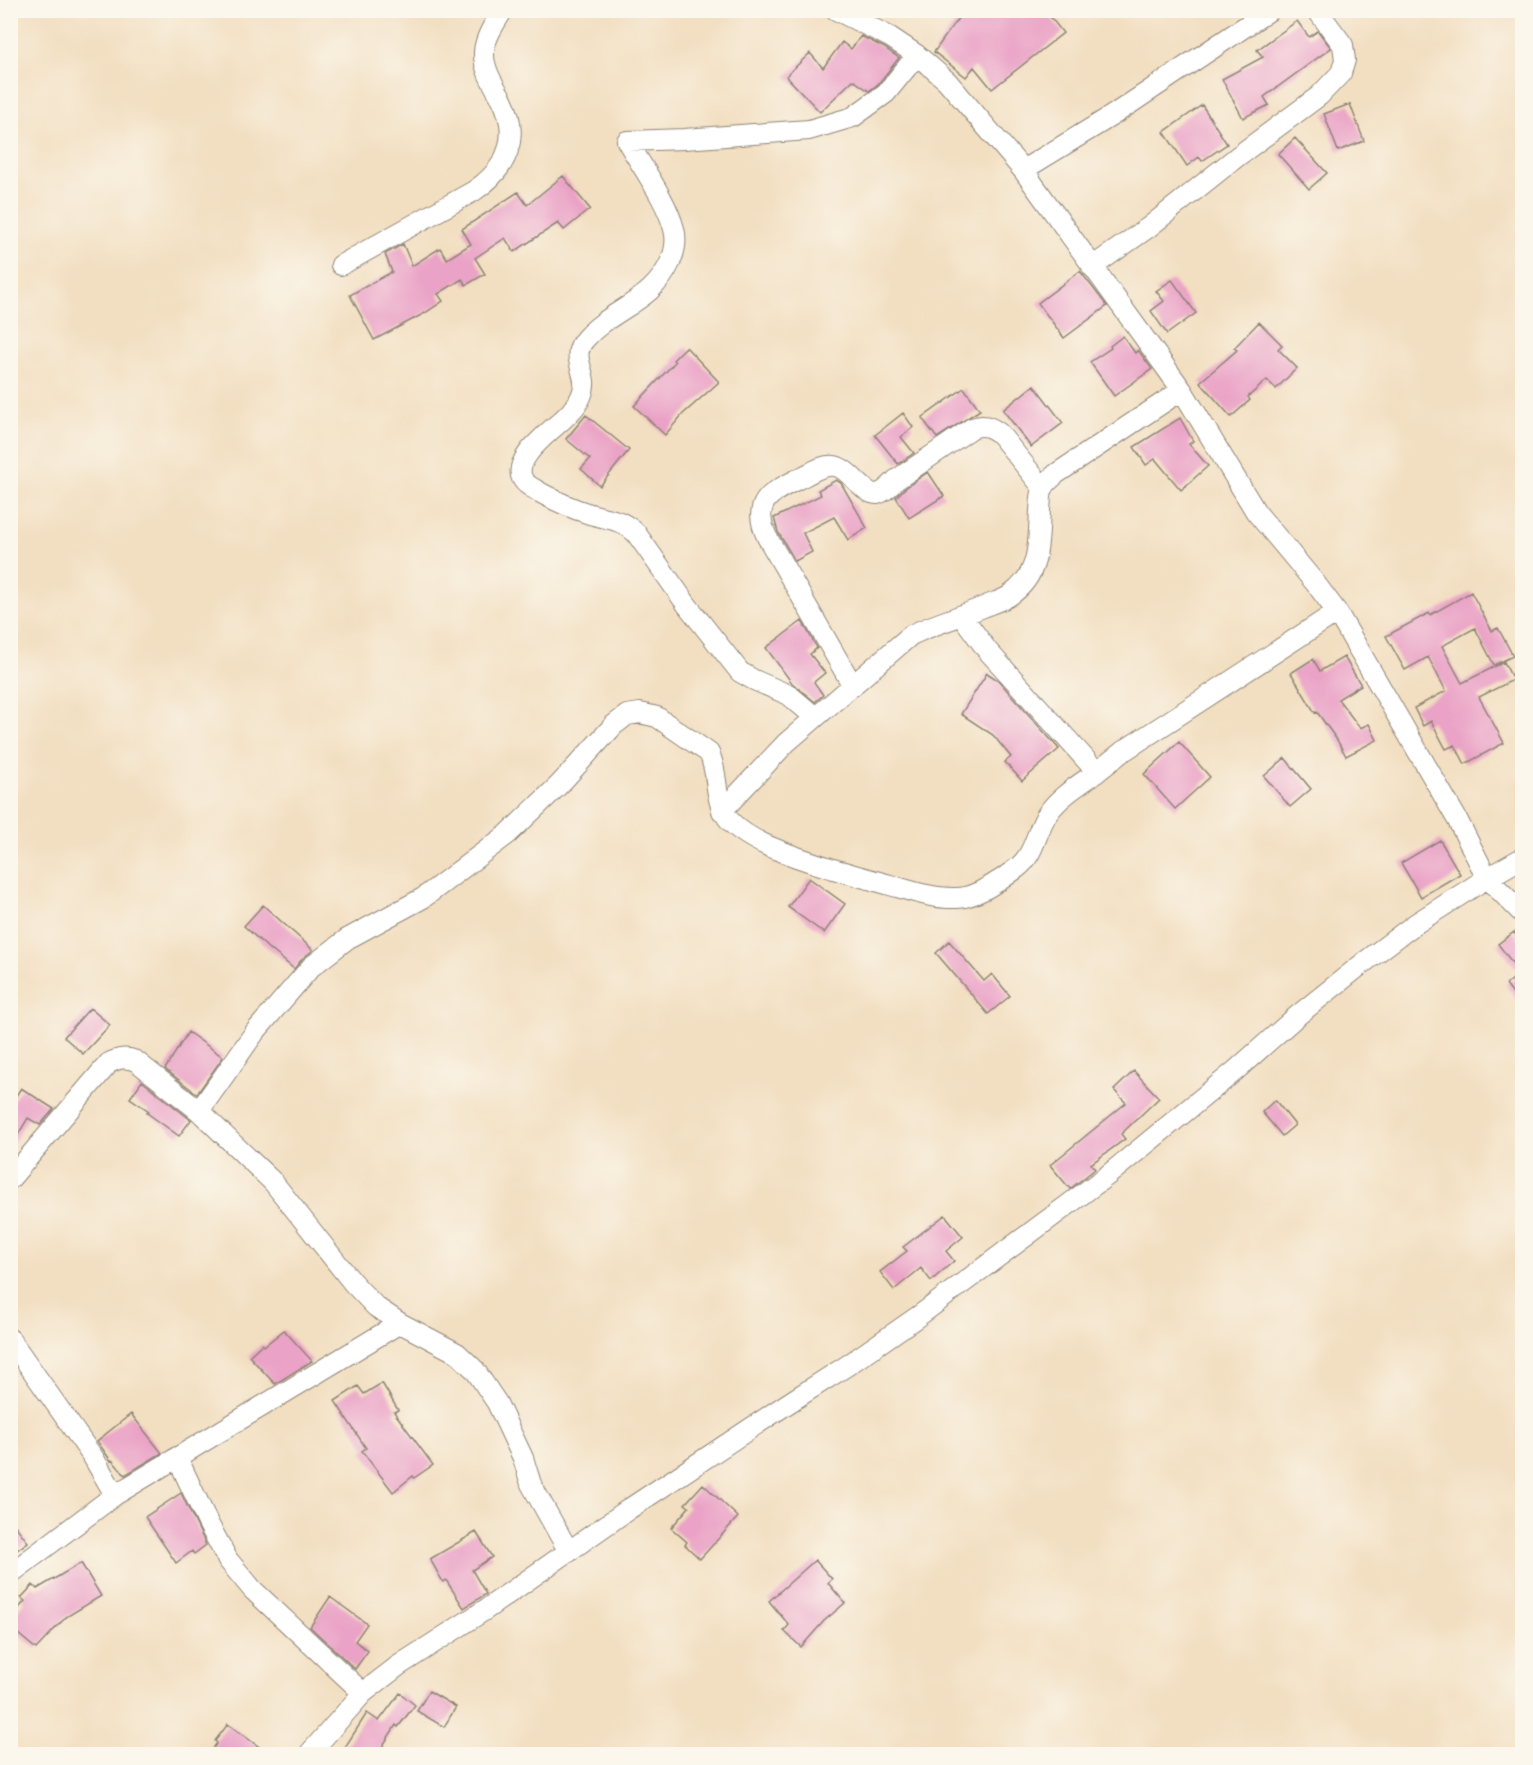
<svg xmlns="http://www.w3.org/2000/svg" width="1533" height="1765" font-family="'Libre Caslon Text',serif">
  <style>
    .building { fill: #eaa2c6 }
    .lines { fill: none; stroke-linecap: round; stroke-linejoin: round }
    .street-casing { stroke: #8e8476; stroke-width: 22 }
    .street { stroke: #fff; stroke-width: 20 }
  </style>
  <rect width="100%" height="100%" fill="#fbf7ec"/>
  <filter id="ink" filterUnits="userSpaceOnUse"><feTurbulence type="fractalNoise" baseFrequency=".0167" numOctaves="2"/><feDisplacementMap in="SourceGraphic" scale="12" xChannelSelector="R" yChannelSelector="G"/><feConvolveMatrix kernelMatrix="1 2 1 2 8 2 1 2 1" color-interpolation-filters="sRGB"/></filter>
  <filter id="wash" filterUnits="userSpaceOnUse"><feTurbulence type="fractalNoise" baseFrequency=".008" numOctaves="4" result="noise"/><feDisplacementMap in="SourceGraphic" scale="24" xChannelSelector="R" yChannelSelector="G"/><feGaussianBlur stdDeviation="1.35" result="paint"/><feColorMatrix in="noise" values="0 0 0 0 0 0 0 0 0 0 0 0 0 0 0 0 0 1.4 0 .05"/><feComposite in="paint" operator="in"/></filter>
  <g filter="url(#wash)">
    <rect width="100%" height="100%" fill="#f2dec0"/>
    <g id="blocks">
      <path class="building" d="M 964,10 L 1045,10 L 1063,33 L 992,89 L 974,67 L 966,77 L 934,52 Z
        M 1297,21 L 1309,37 L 1318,31 L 1331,48 L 1264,97 L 1269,105 L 1243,118 L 1222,79 L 1263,57 L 1257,50 Z
        M 861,36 L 883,47 L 899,58 L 878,84 L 869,91 L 853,80 L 820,112 L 786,76 L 810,53 L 823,68 L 842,42 L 851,49 Z
        M 1350,104 L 1364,141 L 1338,151 L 1324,114 Z
        M 1202,105 L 1227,144 L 1202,161 L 1199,157 L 1187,166 L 1164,132 Z
        M 1295,138 L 1327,173 L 1309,189 L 1278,154 Z
        M 563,176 L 590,209 L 564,230 L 558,223 L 514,252 L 505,238 L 475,258 L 485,274 L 466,285 L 462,279 L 438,294 L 443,301 L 425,313 L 374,340 L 350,295 L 392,272 L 385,254 L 403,244 L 412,266 L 440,248 L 447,259 L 471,244 L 462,229 L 518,192 L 527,205 Z
        M 1080,271 L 1107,306 L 1064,338 L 1038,303 Z
        M 1172,280 L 1196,313 L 1167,334 L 1151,311 L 1164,301 L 1156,291 Z
        M 1259,322 L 1282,345 L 1278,349 L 1297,368 L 1276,389 L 1267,380 L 1248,397 L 1250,400 L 1231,417 L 1200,382 L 1237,350 L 1234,348 Z
        M 1123,336 L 1135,353 L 1138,350 L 1152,369 L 1114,396 L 1090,362 L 1111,348 L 1110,346 Z
        M 686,347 L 719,382 L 683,414 L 665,435 L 634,406 L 675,362 L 673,360 Z
        M 1034,385 L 1063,423 L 1031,447 L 1003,410 Z
        M 964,388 L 980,410 L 937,438 L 922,418 Z
        M 903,413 L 913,427 L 901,437 L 914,453 L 898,464 L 875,435 Z
        M 586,415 L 629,450 L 600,486 L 581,469 L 590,459 L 566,439 Z
        M 1180,418 L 1193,441 L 1189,444 L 1208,466 L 1181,490 L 1155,459 L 1146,465 L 1134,447 Z
        M 928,472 L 944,496 L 909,518 L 896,497 L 904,489 Z
        M 836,480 L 841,483 L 867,528 L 848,540 L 834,517 L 803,533 L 812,552 L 795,561 L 778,532 L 774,518 L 821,495 L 818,490 Z
        M 1471,592 L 1492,631 L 1498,628 L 1513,656 L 1494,665 L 1475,628 L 1442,646 L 1462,683 L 1504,662 L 1513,680 L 1479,697 L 1504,743 L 1465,764 L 1455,745 L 1446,749 L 1431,721 L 1423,726 L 1414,708 L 1446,691 L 1428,657 L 1405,670 L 1386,636 L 1429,613 L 1430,615 Z
        M 802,621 L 817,648 L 810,654 L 825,673 L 814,682 L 823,695 L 815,702 L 792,683 L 766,648 Z
        M 1344,657 L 1361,685 L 1338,699 L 1360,728 L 1369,724 L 1377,740 L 1346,756 L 1337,740 L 1317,712 L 1315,713 L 1291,673 L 1313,659 L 1320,671 Z
        M 987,673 L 998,680 L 1059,749 L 1022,781 L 1005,762 L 1011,757 L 993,735 L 961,714 Z
        M 1179,742 L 1210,777 L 1175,809 L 1144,774 Z
        M 1285,758 L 1311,789 L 1290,807 L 1264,776 Z
        M 1440,840 L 1460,874 L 1421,897 L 1401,863 Z
        M 809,878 L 845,904 L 824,933 L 788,907 Z
        M 263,905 L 313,950 L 302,959 L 294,969 L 270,949 L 269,949 L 244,926 Z
        M 1514,932 L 1522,944 L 1522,1006 L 1506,985 L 1520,973 L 1498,944 Z
        M 949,941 L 984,981 L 992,974 L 1010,996 L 988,1014 L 936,953 Z
        M 90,1008 L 110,1025 L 83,1054 L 64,1037 Z
        M 188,1032 L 223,1057 L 197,1094 L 165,1069 Z
        M 1134,1071 L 1159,1098 L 1121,1134 L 1125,1139 L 1091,1164 L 1095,1169 L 1070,1189 L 1050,1165 L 1126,1103 L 1114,1090 Z
        M 142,1081 L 191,1120 L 179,1136 L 147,1113 L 149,1111 L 130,1098 Z
        M 21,1088 L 54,1109 L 40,1125 L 28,1118 L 10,1148 L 10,1105 Z
        M 1275,1100 L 1295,1125 L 1282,1136 L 1262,1112 Z
        M 945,1215 L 963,1237 L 946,1251 L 954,1261 L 931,1281 L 921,1268 L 894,1290 L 880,1272 L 907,1251 L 903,1247 Z
        M 284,1330 L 312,1361 L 275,1384 L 249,1356 L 262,1344 L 264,1346 Z
        M 382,1383 L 398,1410 L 394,1412 L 433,1465 L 414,1478 L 413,1476 L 393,1492 L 362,1451 L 366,1448 L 335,1401 L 358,1386 L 364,1394 Z
        M 131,1414 L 162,1453 L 125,1475 L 112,1460 L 111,1461 L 97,1441 Z
        M 703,1484 L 738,1517 L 700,1559 L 685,1545 L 687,1542 L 671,1528 L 689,1507 L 685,1504 Z
        M 181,1493 L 206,1545 L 194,1554 L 192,1551 L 176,1563 L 145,1517 Z
        M 10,1519 L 28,1542 L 10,1555 Z
        M 476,1532 L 492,1557 L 472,1570 L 486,1594 L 464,1608 L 446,1580 L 443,1582 L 430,1559 Z
        M 815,1560 L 832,1579 L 828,1583 L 845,1603 L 824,1621 L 801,1647 L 784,1631 L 789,1625 L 769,1601 Z
        M 81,1563 L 101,1596 L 66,1617 L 36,1649 L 10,1627 L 10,1618 L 25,1601 L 21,1598 L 33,1585 L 37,1589 Z
        M 330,1597 L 367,1624 L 355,1641 L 368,1651 L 355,1669 L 310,1627 Z
        M 429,1691 L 456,1707 L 444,1727 L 417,1711 Z
        M 400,1693 L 415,1705 L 398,1727 L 396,1725 L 377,1755 L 340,1755 L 367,1713 L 379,1721 Z
        M 228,1724 L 270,1755 L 208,1755 L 217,1743 L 215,1741 Z"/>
    </g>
  </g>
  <g filter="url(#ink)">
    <use href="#blocks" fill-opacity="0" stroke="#8e8476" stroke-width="1.5"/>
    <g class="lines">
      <g class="street-casing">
        <path id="street" d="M 836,10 L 890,37 L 917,55 L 947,81 L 1023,170 L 1182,390 L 1256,512 L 1316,584 L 1337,612 L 1457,819 L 1487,878 L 1522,858
          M 1023,170 L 1113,115 L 1270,10
          M 341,265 L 474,191 C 508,168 521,137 502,99 C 494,85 483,69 484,52 C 485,37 495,23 503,10
          M 1092,267 L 1149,227 L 1238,156 L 1319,96 L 1341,73 L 1345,60 L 1343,45 L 1317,10
          M 962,616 L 987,650 L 1097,772 L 1122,752 L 1337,612
          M 853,686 L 767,537 C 749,499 775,491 804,476 C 814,471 824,464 835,466 C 850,469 864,495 877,494 C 885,492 891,485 896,480 L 972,428 C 983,424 989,426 999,433 L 1043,488
          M 815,717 L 789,695 L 754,680 L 740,672 L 687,605 L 636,533 C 618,517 608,520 587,513 C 570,508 556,501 541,493 C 535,489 527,486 523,480 C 509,457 560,426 572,410 C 579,403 585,391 584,381 C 582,366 572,353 585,339 C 603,318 630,308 650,290 C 666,275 680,251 674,229 C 667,201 642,167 627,141 L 684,139 L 809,130 L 853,117 L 886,93 L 917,55
          M 722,811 L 786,743 L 911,635 C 936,623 963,616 988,605 C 995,602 1003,600 1009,596 C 1041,575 1038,543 1040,510 C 1041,502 1040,493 1044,487 C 1046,482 1052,478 1056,474 L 1182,390
          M 199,1111 L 255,1032 L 311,967 L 347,939 L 423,898 L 508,834 L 559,785 L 614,725 L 627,715 L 640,713 L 657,717 L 709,753 C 720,776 712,800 730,821 C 739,831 755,840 768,846 C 806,862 850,874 890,885 C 911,891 934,899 957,898 C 975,898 1003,879 1017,868 C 1035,855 1036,830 1048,813 C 1060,796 1080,784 1097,772
          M 10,1179 L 109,1063 C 119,1058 126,1057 136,1061 L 199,1111 L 273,1182 L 353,1283 L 376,1307 L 400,1323 L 457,1353 L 475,1370 L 497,1403 L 523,1458 L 531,1484 L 569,1552
          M 10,1339 L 93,1457 L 115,1495
          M 177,1457 L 208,1523 L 228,1560 L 253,1590 L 363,1693
          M 10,1574 L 115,1495 L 400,1323
          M 309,1754 L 363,1693 L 398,1666 L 485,1610 L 629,1509 L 787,1404 L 848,1365 L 920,1315 L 1108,1175 L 1235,1071 L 1297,1016 L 1362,964 L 1415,924 L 1487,878 L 1522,913"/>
      </g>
      <use href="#street" class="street"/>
    </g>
  </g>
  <rect width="1533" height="1765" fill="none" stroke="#fbf7ec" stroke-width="36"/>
</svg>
